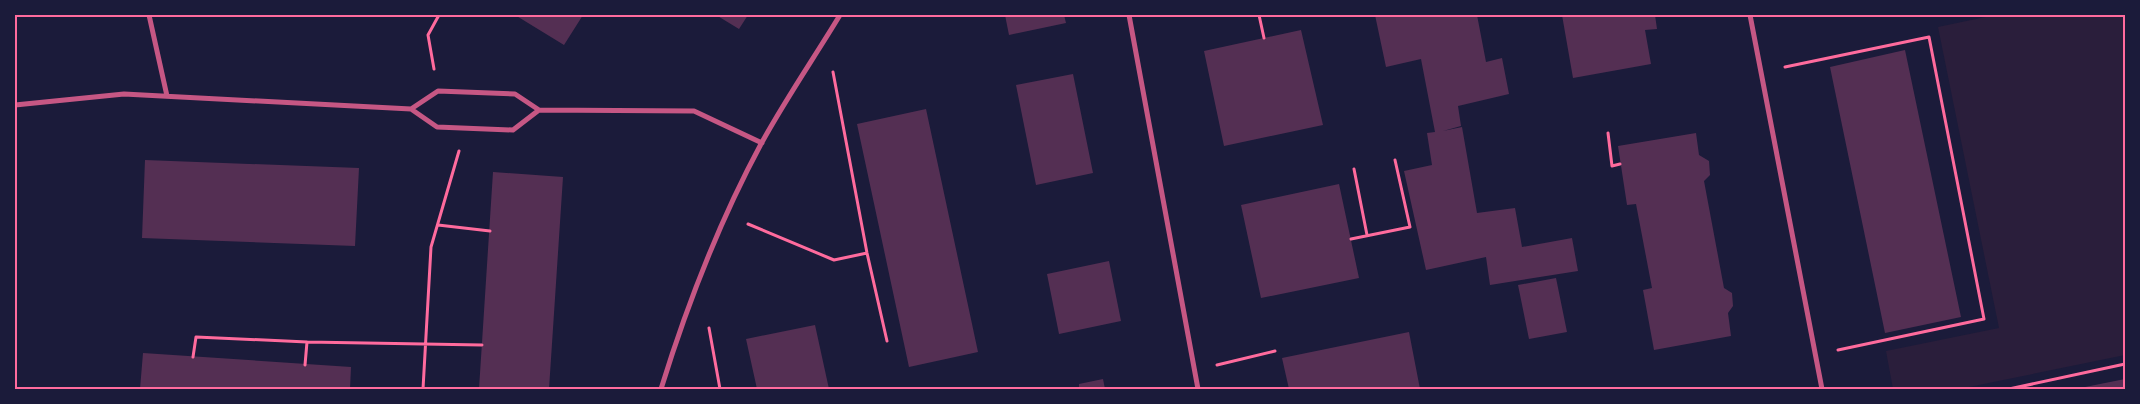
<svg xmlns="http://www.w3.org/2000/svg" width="2140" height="404" font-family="'Fira Sans Condensed',sans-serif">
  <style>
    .green { fill: #2a1e3b }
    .building { fill: #542f53 }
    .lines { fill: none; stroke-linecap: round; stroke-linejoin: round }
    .path { stroke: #ff6b9d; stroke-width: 3 }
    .minor { stroke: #c65784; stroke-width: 5 }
    .neatline { fill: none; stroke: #ff6b9d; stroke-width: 2 }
  </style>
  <rect width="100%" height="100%" fill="#1b1b3a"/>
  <path class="green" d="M 1995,15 L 2125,15 L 2125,355 L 1959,389 L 1893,389 L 1886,351 L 1999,328 L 1938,27 Z"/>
  <path class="building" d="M 515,15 L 583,15 L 564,45 Z
    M 716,15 L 748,15 L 739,29 Z
    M 1005,15 L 1064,15 L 1066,23 L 1009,35 Z
    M 1375,15 L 1477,15 L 1486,62 L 1502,58 L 1509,94 L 1458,106 L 1461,126 L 1443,131 L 1462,127 L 1477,213 L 1515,208 L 1522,247 L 1572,238 L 1578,271 L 1490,285 L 1486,257 L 1426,270 L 1404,171 L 1432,165 L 1427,133 L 1435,132 L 1421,59 L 1386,67 Z
    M 1562,15 L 1655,15 L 1657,29 L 1645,30 L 1651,64 L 1573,78 Z
    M 1301,30 L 1323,125 L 1224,146 L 1204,51 Z
    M 1905,50 L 1961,317 L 1885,333 L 1830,67 Z
    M 1073,74 L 1093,173 L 1036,185 L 1016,85 Z
    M 926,109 L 978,352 L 909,367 L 857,124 Z
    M 1696,133 L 1699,155 L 1709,161 L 1710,175 L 1704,181 L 1724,288 L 1732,293 L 1733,306 L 1728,313 L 1731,336 L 1654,350 L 1643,290 L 1652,288 L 1636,204 L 1627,205 L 1618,146 Z
    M 145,160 L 359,168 L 355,246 L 142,238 Z
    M 493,172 L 563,177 L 549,389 L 479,389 Z
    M 1339,184 L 1359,278 L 1261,298 L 1241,205 Z
    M 1109,261 L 1121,321 L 1059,334 L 1047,274 Z
    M 1556,278 L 1567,332 L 1529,339 L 1518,285 Z
    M 815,325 L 829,389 L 757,389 L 746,339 Z
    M 1409,332 L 1420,389 L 1289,389 L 1282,358 Z
    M 143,353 L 351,367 L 350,389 L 140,389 Z
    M 1103,379 L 1105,389 L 1079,389 L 1079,384 Z
    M 2125,379 L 2125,389 L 2080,389 L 2080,388 Z"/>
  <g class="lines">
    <path class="path" d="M 1259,15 L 1264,38
      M 1785,67 L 1929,37 L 1984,319 L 1838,350
      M 434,69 L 428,35 L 439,15
      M 833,72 L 867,253 L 887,341
      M 1608,133 L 1612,166 L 1620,164
      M 1354,169 L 1367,235
      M 748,224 L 834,260 L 867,253
      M 438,225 L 490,231
      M 1351,239 L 1410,227 L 1395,160
      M 709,328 L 720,389
      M 193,357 L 196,337 L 307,342 L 482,345
      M 305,365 L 307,342
      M 1217,365 L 1275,351
      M 423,389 L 431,247 L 459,151
      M 2009,389 L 2125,364"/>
    <path class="minor" d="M 149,15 L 167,96
      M 1129,15 L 1198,389
      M 1750,15 L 1822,389
      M 15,105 L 124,94 L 411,109 L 438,91 L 515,94 L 539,110
      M 411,109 L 437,127 L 513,130 L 539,110 L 694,111 L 762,143
      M 661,389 C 687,305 719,222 761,144 C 785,100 814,58 840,15"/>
  </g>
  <rect width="2140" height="404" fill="none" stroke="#1b1b3a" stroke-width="32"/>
  <rect x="16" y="16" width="2108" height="372" class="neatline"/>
</svg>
